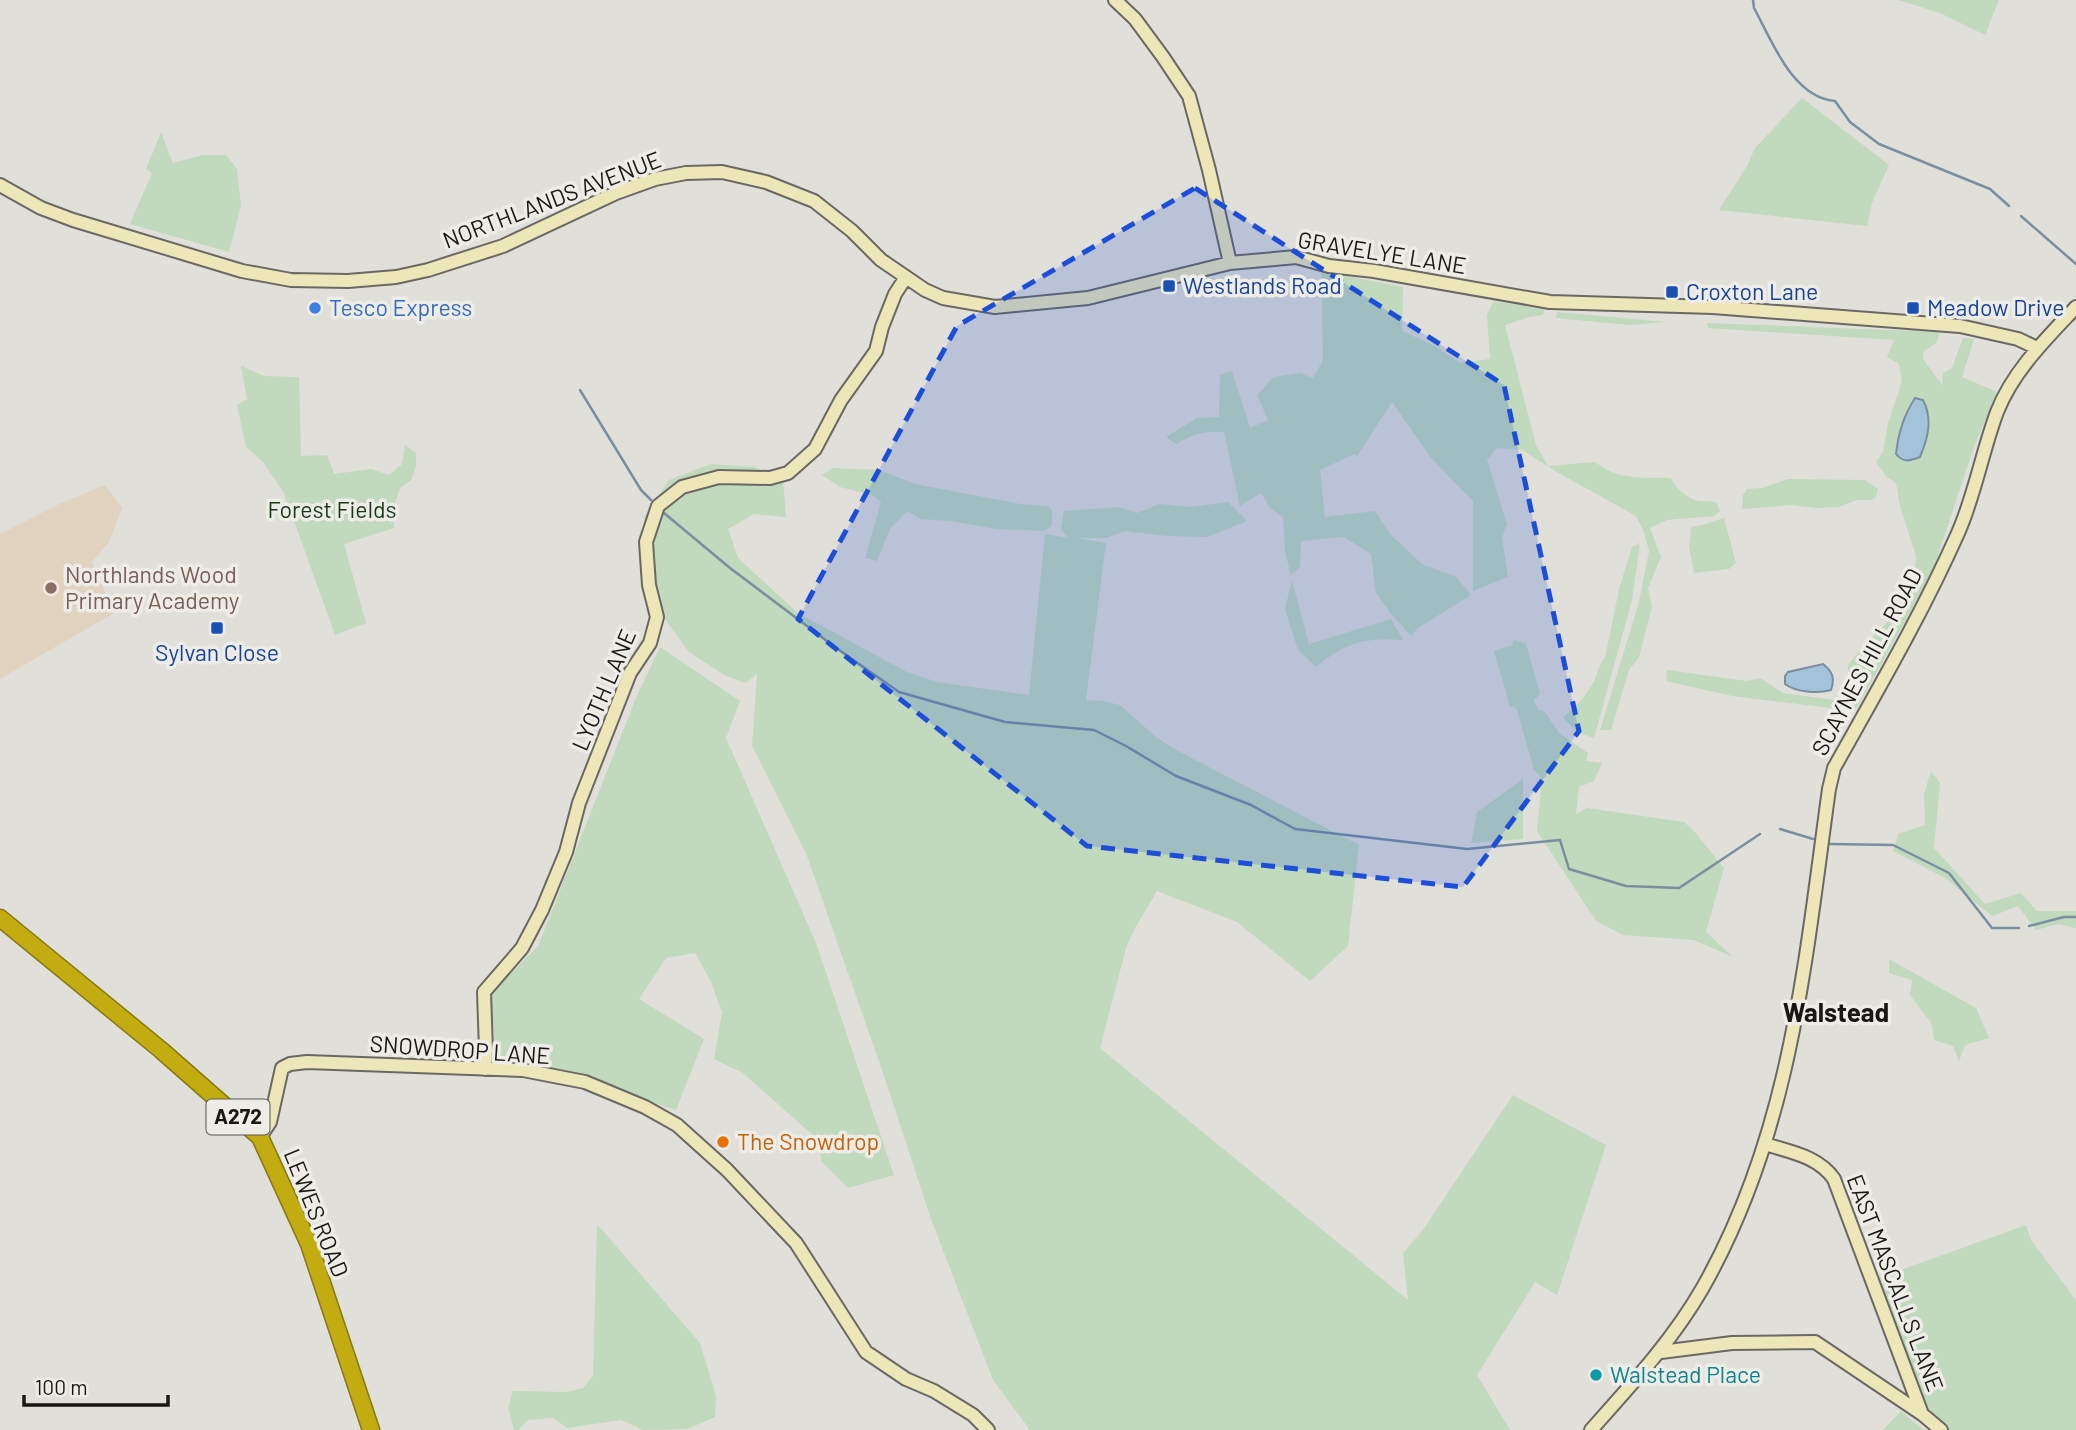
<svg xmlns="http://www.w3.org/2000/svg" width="2076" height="1430" font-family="Barlow,sans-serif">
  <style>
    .education { fill: #e1d3c0 }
    .green { fill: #c1d9bd }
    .water { fill: #a2c3da; stroke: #798f9f; stroke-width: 2 }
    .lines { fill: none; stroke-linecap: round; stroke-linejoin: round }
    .stream { stroke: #798f9f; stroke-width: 2.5 }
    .secondary-casing { stroke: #6a6864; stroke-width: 16 }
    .highway-casing { stroke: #867812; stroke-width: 19 }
    .secondary { stroke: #ede6b8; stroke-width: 12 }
    .highway { stroke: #c2ac11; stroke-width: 16 }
    .marked { fill: #1d4ed8; fill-opacity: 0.2; stroke: #1d4ed8; stroke-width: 5; stroke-dasharray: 14 9; stroke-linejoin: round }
    .transit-dot { fill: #1a4fb4; stroke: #eeece6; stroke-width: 2.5 }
    .shop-dot { fill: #3f7fe0; stroke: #eeece6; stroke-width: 2.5 }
    .education-dot { fill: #8d6e63; stroke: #eeece6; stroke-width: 2.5 }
    .food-dot { fill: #e8710a; stroke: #eeece6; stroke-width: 2.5 }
    .culture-dot { fill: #0f9aa8; stroke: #eeece6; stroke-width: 2.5 }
    .labels { text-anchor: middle; stroke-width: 7; stroke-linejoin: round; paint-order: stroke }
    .shield { fill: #eeece6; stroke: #585754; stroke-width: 2 }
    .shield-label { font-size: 21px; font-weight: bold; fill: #181715 }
    .street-label { font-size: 23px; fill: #181715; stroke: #eeece6 }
    .transit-label { font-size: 23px; fill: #164399; stroke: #eeece6; text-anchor: start }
    .shop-label { font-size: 23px; fill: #366cbe; stroke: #eeece6; text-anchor: start }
    .park-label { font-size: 23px; fill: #163a12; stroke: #eeece6 }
    .education-label { font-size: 23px; fill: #785e54; stroke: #eeece6; text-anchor: start }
    .food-label { font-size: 23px; fill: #c56008; stroke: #eeece6; text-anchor: start }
    .culture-label { font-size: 23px; fill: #0d838f; stroke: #eeece6; text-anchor: start }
    .quarter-label { font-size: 26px; font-weight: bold; fill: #181715; stroke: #eeece6 }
  </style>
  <rect width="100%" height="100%" fill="#e1dfd9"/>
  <path class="education" d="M 105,485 L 122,508 L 109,542 L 92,562 L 114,613 L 0,679 L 0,534 L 59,504 Z"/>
  <path class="green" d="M 1898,0 L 1999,0 L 1985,35 L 1940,13 Z
    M 1802,98 L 1889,165 L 1872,203 L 1867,226 L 1719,210 L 1747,166 L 1755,148 Z
    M 161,132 L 173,163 L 203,155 L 226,155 L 237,169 L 241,205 L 229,252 L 130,224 L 152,173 L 146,169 Z
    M 1321,271 L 1403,287 L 1402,331 L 1435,346 L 1460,363 L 1490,359 L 1487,315 L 1493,302 L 1545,307 L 1543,315 L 1529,317 L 1505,325 L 1536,445 L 1548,466 L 1595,462 C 1620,481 1642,477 1671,478 C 1675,487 1687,499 1699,501 C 1706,502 1709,500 1717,503 L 1720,511 L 1714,516 L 1667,520 L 1650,528 L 1661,557 L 1648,588 L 1652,607 L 1639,657 L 1629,670 L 1611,730 L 1600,730 L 1639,602 L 1649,551 L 1644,532 L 1636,516 L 1555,471 L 1522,450 L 1497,448 L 1487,460 L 1507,524 L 1502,537 L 1508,577 L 1473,591 L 1473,501 L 1431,458 L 1392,402 L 1357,456 L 1354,454 L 1320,470 L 1325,517 L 1375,511 L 1390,534 L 1422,564 L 1456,577 L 1471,595 L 1418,628 L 1411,636 L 1392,615 L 1376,593 L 1371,554 L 1344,537 L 1301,541 L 1300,567 L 1291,575 L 1285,552 L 1283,517 L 1270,508 L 1261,493 L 1240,506 L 1224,432 C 1203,431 1194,434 1176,444 L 1166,437 L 1197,418 L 1219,417 L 1220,375 L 1232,371 L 1250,428 L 1268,420 L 1257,395 L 1274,377 L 1300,373 L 1313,378 L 1323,360 Z
    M 1557,312 L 1665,322 L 1629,325 L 1556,318 Z
    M 1707,323 L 1940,332 L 1936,343 L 1924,351 L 1923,359 L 1942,385 L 1943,373 L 1952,368 L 1963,338 L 1974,339 L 1962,377 L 1997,392 L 1974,447 L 1932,573 L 1855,711 L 1732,696 L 1666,681 L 1667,670 L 1747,681 L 1760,678 L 1783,693 L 1856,703 L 1848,673 L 1848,665 L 1866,644 L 1890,619 L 1915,577 L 1916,556 L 1900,506 L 1896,483 L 1886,476 L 1876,462 L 1883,452 L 1888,423 L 1902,381 L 1899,364 L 1887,357 L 1894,340 L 1708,328 Z
    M 241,366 L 264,376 L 299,377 L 301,456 L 327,455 L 334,474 L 371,469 L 389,475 L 402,464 L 405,445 L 416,453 L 416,467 L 411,480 L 400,488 L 392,511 L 394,528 L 344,544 L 366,623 L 335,635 L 284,493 L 263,462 L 246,447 L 237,405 L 247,399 Z
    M 711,464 L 755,467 L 783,481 L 786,517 L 754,514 L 728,529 L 738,558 L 798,613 L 907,672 L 937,682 L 1029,695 L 1045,534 L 1068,538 L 1061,529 L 1064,511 L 1118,507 L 1137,513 L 1160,504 L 1191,507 L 1228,502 L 1247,521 L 1207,537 L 1168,536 L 1125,531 L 1106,538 L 1077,538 L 1106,543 L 1086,700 L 1102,701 L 1120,705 L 1157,738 L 1178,751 L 1359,845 L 1348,946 L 1310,981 L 1237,922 L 1157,891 L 1134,930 L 1126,948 L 1100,1048 L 1408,1300 L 1403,1253 L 1423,1230 L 1513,1095 L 1606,1145 L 1557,1295 L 1535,1282 L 1477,1375 L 1510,1430 L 1030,1430 L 993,1380 L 931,1219 L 882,1070 L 807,856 L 752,746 L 757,674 L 746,683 L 724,675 L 689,652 L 654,604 L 644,517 L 669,480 Z
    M 833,468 L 879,470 L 915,484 L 1020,504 L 1048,506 L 1052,510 L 1052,526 L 1044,531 L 996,529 L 950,521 L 921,519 L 907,511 L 890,529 L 877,561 L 865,558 L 881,502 L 872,495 L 840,487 L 822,475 Z
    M 1788,479 L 1865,480 L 1878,489 L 1876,497 L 1872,500 L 1857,500 L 1838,507 L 1817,508 L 1791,505 L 1742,509 L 1743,495 L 1747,489 L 1762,488 Z
    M 1724,518 L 1736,563 L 1729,569 L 1694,573 L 1689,547 L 1691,527 L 1703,525 Z
    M 1640,543 L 1632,600 L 1594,738 L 1579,733 L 1563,718 C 1574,707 1586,697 1593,683 C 1598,675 1598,665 1605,658 L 1619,589 L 1632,547 Z
    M 1292,580 L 1309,644 L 1391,619 L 1403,640 C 1363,638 1347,642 1316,667 L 1298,650 L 1285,609 Z
    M 1514,640 L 1526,644 L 1540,694 L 1534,700 L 1538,710 L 1544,711 L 1560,734 L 1588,753 L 1586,761 L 1602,763 L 1594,781 L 1579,787 L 1576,814 L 1587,808 L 1684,822 L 1694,831 L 1724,868 L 1706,932 L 1733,957 L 1694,940 L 1623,935 L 1596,921 L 1537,831 L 1542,778 L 1534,770 L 1517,710 L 1515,707 L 1510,707 L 1494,651 L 1512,645 Z
    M 660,647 L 740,701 L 726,738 L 816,943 L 894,1175 L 848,1188 L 822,1162 L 815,1137 L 743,1073 L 714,1059 L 722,1012 L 711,982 L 695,953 L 666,958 L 639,999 L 704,1039 L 676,1110 L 565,1074 L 496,1059 L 491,993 L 538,946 L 636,698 Z
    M 1931,771 L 1940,783 L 1934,848 L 1985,904 L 2021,893 L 2037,911 L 2076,911 L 2076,928 L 2058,924 L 2036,930 L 2018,906 L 1992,916 L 1945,878 L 1893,851 L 1898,834 L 1925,825 L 1924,794 Z
    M 1523,779 L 1523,839 L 1471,843 L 1477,812 Z
    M 1889,959 L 1976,1008 L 1989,1038 L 1965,1045 L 1959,1061 L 1953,1046 L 1934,1040 L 1932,1024 L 1910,995 L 1912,980 L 1889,973 Z
    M 597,1224 L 700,1343 L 716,1396 L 715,1417 L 687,1429 L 644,1430 L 621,1420 L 567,1428 L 553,1418 L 528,1420 L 518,1430 L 514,1430 L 508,1408 L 513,1391 L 566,1392 L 583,1388 L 593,1376 Z
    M 2026,1225 L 2031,1240 L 2076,1300 L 2076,1430 L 1941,1430 L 1922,1414 L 1873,1280 Z
    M 1901,1411 L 1924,1430 L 1883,1430 Z"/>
  <path class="water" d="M 1915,398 L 1923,400 C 1933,419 1928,438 1920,457 C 1910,461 1903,463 1896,454 C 1898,434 1904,415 1915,398 Z
    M 1823,664 C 1833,672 1835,678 1831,690 C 1818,694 1795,692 1785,684 L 1785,676 L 1788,672 Z"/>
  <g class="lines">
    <path class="stream" d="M 1753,0 L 1754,8 C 1772,41 1793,98 1835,101 L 1850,122 L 1879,144 L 1990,189 L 2009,206
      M 2021,216 L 2076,264
      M 580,390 L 641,490 L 651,500
      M 664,513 L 730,568 L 832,645 L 899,692 L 1005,722 L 1094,730 L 1126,746 L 1176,776 L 1251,805 L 1295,829 L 1467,849 L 1560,840 L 1569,869 L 1626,886 L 1679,888 L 1760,834
      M 1780,829 L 1813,839
      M 1830,844 L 1893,845 L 1949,873 L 1992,928 L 2019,928
      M 2029,926 L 2064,917 L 2076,917"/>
    <g class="secondary-casing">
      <path id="secondary" d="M 1115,0 L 1135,19 L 1163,57 L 1189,96 L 1209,170 L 1230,263
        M 0,185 L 41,208 L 73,220 L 242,271 L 291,280 L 348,281 L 396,277 L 428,270 L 503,246 L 616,193 L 655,179 L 686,173 L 722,172 L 766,182 L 814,201 L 852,231 L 881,260 L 925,290 L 943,298 L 995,307 L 1088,298 L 1230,263 L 1296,257 L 1329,266 L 1374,271 L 1550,302 L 1713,307 L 1960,326 L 2018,339 L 2037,348
        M 485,1069 L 486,1050 L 484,992 L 522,948 L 542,910 L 566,852 L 579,803 L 630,673 L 650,643 L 657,617 L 649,585 L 646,542 L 658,506 L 682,487 L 719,477 L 770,478 L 788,473 L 815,449 L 841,400 L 876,351 L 882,327 L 895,294 L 906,277
        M 260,1137 L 270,1122 L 282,1068 L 290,1064 L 307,1062 L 523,1070 L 585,1082 L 645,1107 L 677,1125 L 727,1170 L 796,1243 L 866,1352 L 906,1379 L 934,1391 L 973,1415 L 988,1430
        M 1765,1144 C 1790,1152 1818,1156 1834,1179 L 1922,1414
        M 1661,1352 L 1732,1343 L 1815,1342 L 1922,1414 L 1941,1430
        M 1591,1430 C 1631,1385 1672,1341 1702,1289 C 1791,1133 1805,962 1829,789 L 1834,768 C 1877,691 1922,614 1958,533 C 1975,495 1982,452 1997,412 C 2013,371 2046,339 2076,307"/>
    </g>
    <g class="highway-casing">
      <path id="highway" d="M 0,918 L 161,1050 L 260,1137 L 309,1244 L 371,1430"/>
    </g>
    <use href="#secondary" class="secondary"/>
    <use href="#highway" class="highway"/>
  </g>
  <path class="marked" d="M 1195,188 L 1504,385 L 1579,731 L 1463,887 L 1087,846 L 798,619 L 957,326 Z"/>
  <g class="transit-dot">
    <rect x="1162" y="279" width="14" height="14" rx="3.5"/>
    <rect x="1665" y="285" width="14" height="14" rx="3.5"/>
    <rect x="1906" y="301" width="14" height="14" rx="3.5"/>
    <rect x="210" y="621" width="14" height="14" rx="3.5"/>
  </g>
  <circle class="shop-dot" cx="315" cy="308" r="7"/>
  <circle class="education-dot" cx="51" cy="588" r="7"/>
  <circle class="food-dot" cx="723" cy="1142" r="7"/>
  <circle class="culture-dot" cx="1596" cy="1375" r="7"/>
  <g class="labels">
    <rect class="shield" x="206.5" y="1099.5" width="63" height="35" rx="5"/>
    <g class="shield-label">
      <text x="238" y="1124">A272</text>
    </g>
    <g class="street-label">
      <text transform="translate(552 200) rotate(-21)" y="8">NORTHLANDS AVENUE</text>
      <text transform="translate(1382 253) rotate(9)" y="8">GRAVELYE LANE</text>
      <text transform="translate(1867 662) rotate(-62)" y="8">SCAYNES HILL ROAD</text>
      <text transform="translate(604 690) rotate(-67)" y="8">LYOTH LANE</text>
      <text transform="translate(460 1050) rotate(4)" y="8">SNOWDROP LANE</text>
      <text transform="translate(316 1213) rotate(68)" y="8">LEWES ROAD</text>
      <text transform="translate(1895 1283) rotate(69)" y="8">EAST MASCALLS LANE</text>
    </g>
    <g class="transit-label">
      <text x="1183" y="294">Westlands Road</text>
      <text x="1686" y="300">Croxton Lane</text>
      <text x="1927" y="316">Meadow Drive</text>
      <text x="217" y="661" text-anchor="middle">Sylvan Close</text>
    </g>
    <g class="shop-label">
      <text x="329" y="316">Tesco Express</text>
    </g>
    <g class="park-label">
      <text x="332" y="518">Forest Fields</text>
    </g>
    <g class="education-label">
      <text x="65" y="583">Northlands Wood<tspan x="65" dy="26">Primary Academy</tspan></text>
    </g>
    <g class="food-label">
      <text x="737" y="1150">The Snowdrop</text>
    </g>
    <g class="culture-label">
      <text x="1610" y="1383">Walstead Place</text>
    </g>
    <g class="quarter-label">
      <text x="1836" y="1022">Walstead</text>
    </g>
  </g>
  <path d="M24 1395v10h144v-10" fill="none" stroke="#181715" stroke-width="3.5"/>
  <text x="35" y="1395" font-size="21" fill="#181715" stroke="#eeece6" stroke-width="5" paint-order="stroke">100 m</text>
</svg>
